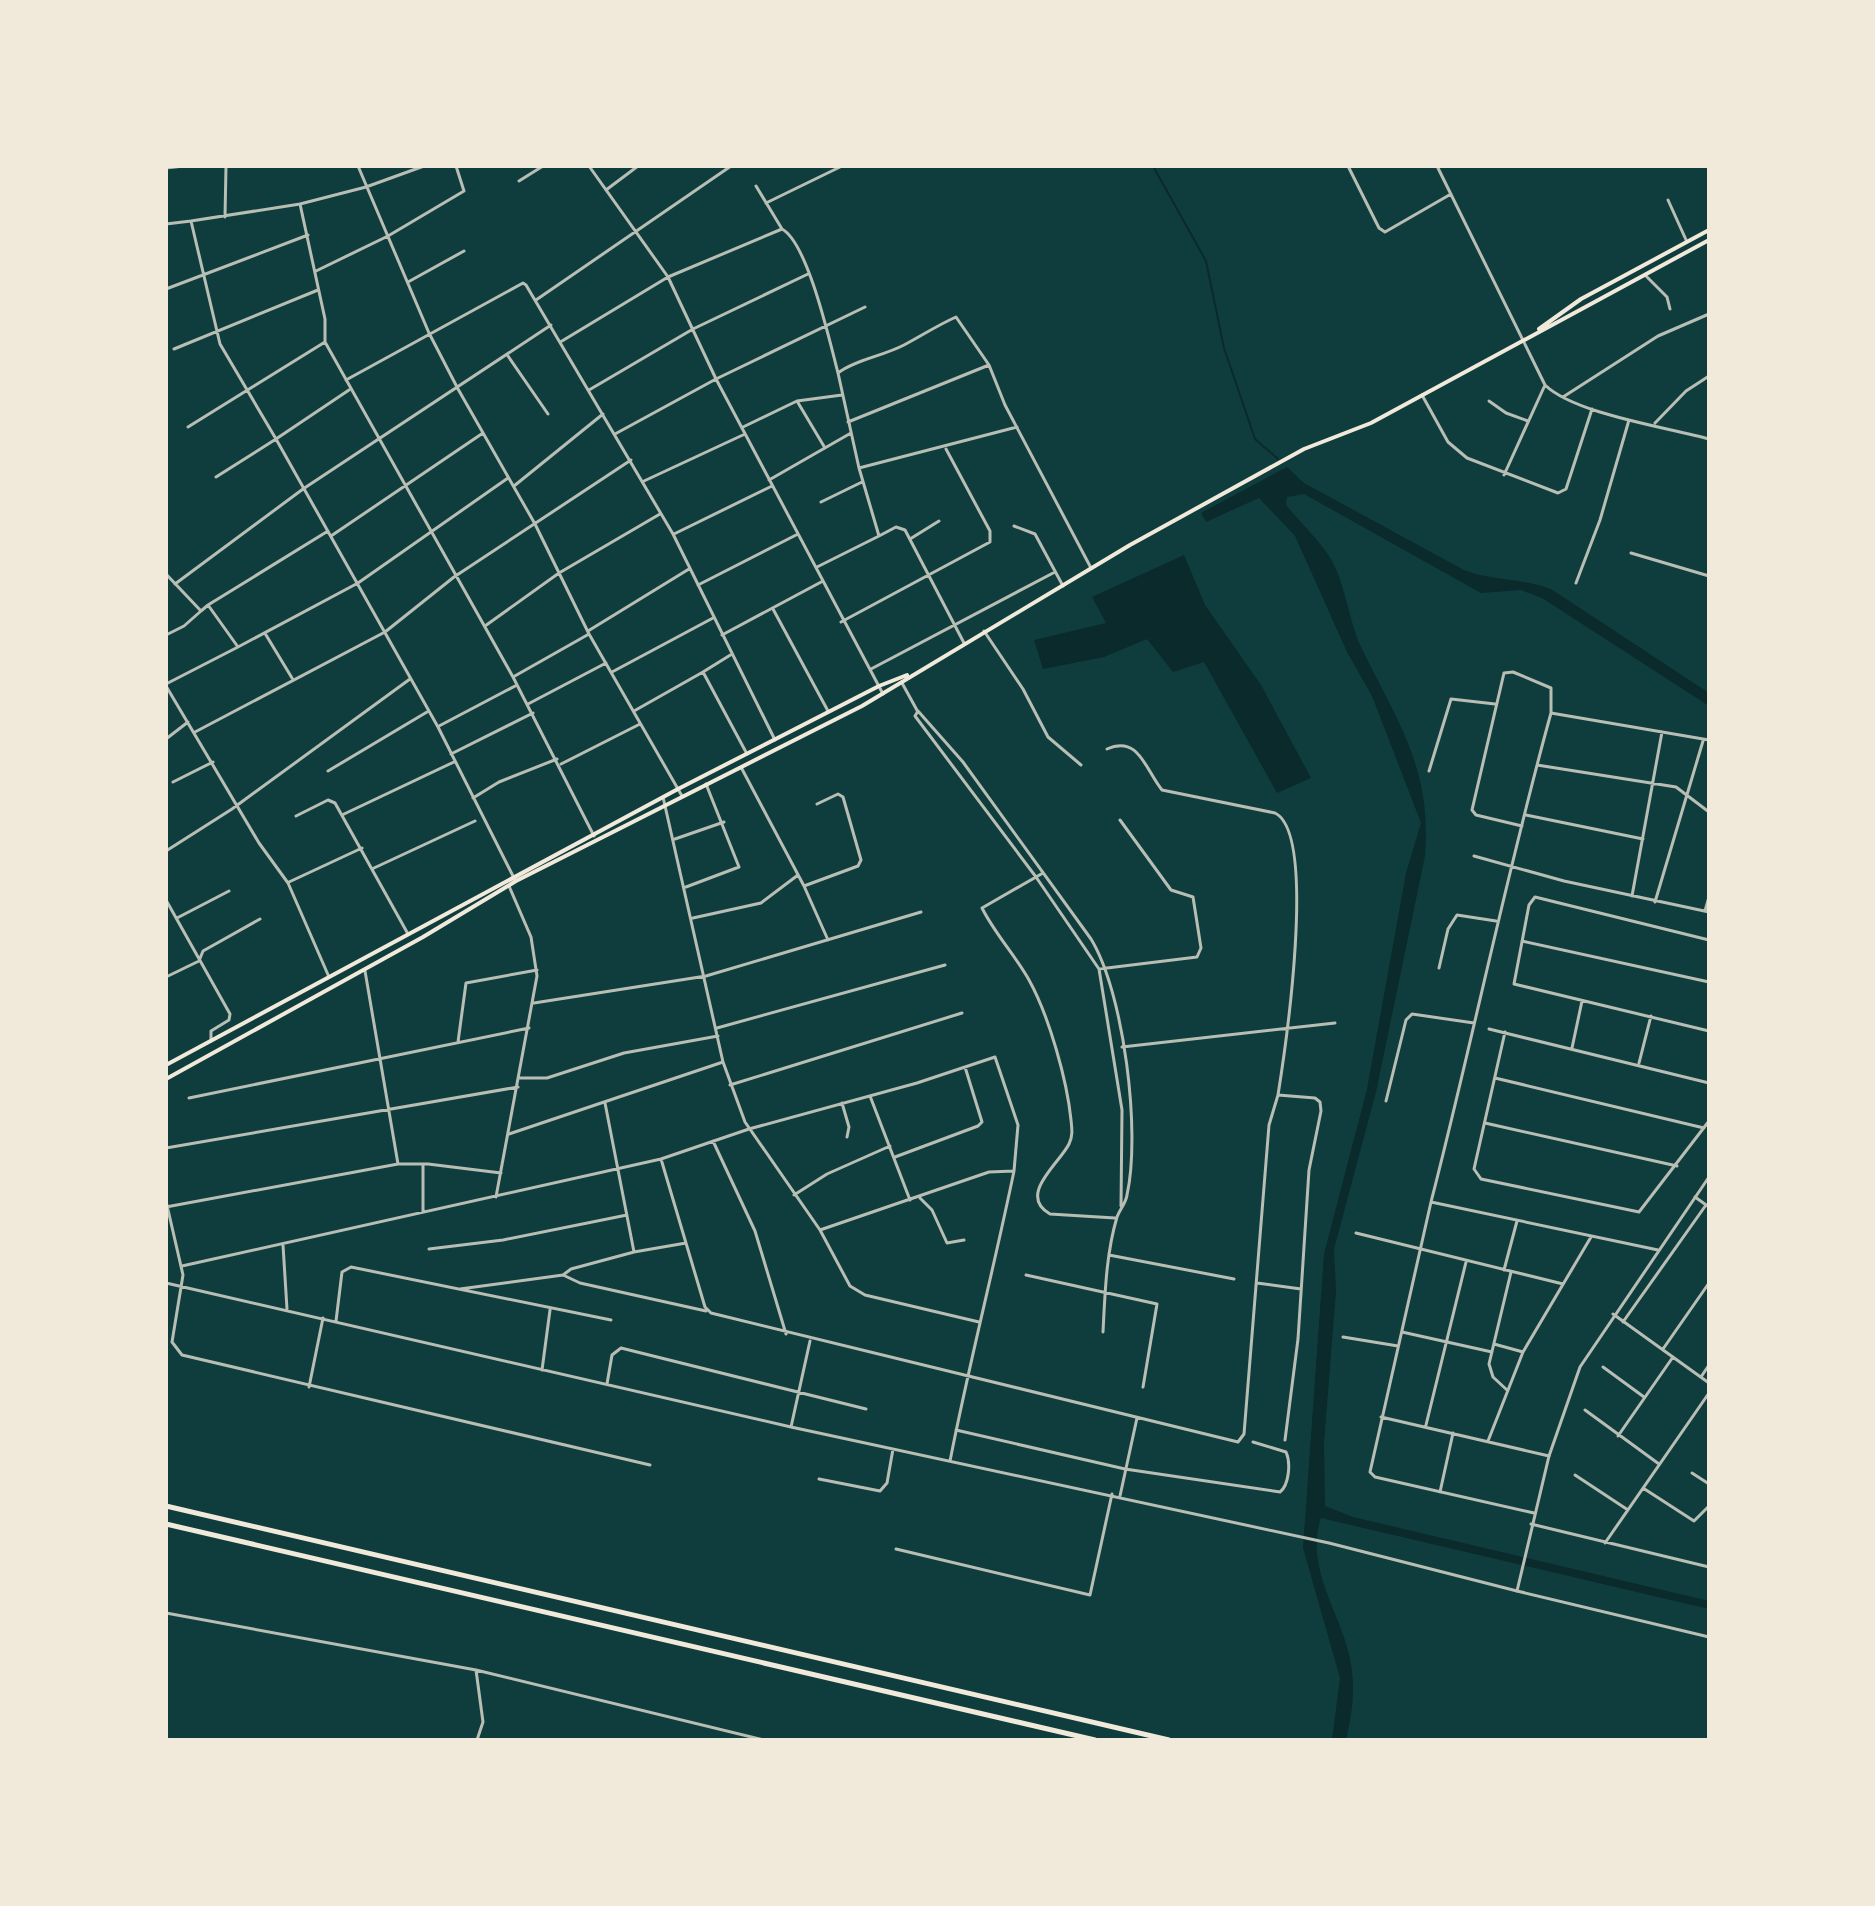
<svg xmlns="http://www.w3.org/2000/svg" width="1875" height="1906" font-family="Montserrat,sans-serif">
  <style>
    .water { fill: #0a2a2b }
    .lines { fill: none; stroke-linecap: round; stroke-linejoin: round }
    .stream { stroke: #0a2a2b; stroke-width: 2 }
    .minor { stroke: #b8beb3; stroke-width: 3 }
    .tertiary { stroke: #b8beb3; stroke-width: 3 }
    .primary { stroke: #f1e9da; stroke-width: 4 }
    .motorway { stroke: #f1e9da; stroke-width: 5 }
  </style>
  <rect width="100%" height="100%" fill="#0f3d3e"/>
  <path class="water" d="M 1287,467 L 1304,483 L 1464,570 C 1492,581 1522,578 1551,589 L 1709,693 L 1709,706 L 1542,598 L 1521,590 L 1481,593 L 1304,494 L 1287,497 L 1286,505 C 1300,522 1317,538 1329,556 C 1346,583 1348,620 1362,649 C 1398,723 1432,768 1425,856 L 1376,1092 L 1334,1249 L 1336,1292 L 1324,1442 L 1325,1506 L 1353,1517 L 1709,1601 L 1709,1609 L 1321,1518 C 1305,1566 1338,1609 1349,1654 C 1356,1682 1353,1712 1346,1740 L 1332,1740 L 1340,1678 L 1303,1548 L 1324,1254 L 1367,1089 L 1406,873 L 1421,823 L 1372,696 L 1347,652 L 1295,536 L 1259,498 L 1206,522 L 1201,513 Z
    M 1184,555 L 1205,605 L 1261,685 L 1311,778 L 1277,793 L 1204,662 L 1173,672 L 1147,639 L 1104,657 L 1043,669 L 1034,640 L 1106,623 L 1092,597 Z"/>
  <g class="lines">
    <path class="stream" d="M 1153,166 L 1206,261 L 1224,348 L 1255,439 L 1278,459"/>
    <path class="minor" d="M 358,166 L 429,333 L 458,389 L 535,524 L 589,634 L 682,796
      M 424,166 L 366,187 L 300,204 L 325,319 L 325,342 L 513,677 L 594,836
      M 589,166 L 668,277 L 716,379 L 883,694
      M 1348,166 L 1379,228 L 1385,232 L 1451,194
      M 1437,166 L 1545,385 C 1575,414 1666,427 1709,439
      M 1683,166 L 1685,166
      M 166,168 L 184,166
      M 519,181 L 543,166
      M 756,186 L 782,229
      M 606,190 L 638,166
      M 1668,200 L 1687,242
      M 766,203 L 842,166
      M 225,217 L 226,166
      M 191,221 L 300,204
      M 166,224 L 191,221 L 220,344 L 276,439 L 349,390
      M 316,271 L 388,236 L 464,191 L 456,166
      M 1645,275 L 1667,297 L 1670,309
      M 408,282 L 464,251
      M 166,289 L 308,235
      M 536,300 L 731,166
      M 562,341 L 668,277 L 782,229 C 808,243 830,343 838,373
      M 174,349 L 318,290
      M 508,356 L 548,414
      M 346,380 L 523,283 L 526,285 L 673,534 L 775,740
      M 589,390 L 693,329 L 808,274
      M 1422,395 L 1448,442 L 1467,458 L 1558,493 L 1566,489 L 1592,409
      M 1563,397 L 1658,336 L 1709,314
      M 797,401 L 825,448
      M 1489,401 L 1506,413 L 1528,421
      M 848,422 L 989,365 L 1005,405 L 1091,568
      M 1655,423 L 1686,391 L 1709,376
      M 188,427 L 325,342
      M 743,427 L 797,401 L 842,395
      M 615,434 L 716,379 L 865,307
      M 859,468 L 838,373 C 855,360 883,356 904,345 C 921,336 938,325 956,317 L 989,365
      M 1504,475 L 1545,385
      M 216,477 L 276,439 L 438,727 L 514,878
      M 769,480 L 851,433
      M 644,481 L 745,434
      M 514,486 L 603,414
      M 821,502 L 862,482
      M 1014,526 L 1035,534 L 1063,586
      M 674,534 L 772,486
      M 331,536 L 483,433
      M 879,536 L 896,527 L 905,530 L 964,643
      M 910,539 L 939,521
      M 1631,553 L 1709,576
      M 817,567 L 879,536 L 859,468 L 1017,427
      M 166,574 L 201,611 L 208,605 L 238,647 L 358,583 L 508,478
      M 1576,583 L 1600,520 L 1629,420
      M 175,584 L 303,489 L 551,325
      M 698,585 L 798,534
      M 208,605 L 328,531
      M 773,609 L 828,711
      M 841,622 L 990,542 L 990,531 L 946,449
      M 485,626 L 559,573 L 660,514
      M 588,631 L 689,569
      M 984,631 L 1023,689 L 1048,737 L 1081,765
      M 166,635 L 184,626 L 201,611
      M 266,635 L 292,678
      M 722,635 L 823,581
      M 871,669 L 1055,572
      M 612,672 L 713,618
      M 703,672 L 732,654
      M 513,677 L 589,634
      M 902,683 L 918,712
      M 166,684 L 238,647
      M 166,686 L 259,843 L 288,883 L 329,977
      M 528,704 L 606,663
      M 634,711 L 703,672 L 747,754
      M 439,726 L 517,685
      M 195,732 L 385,632 L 454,577 L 631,460
      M 166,739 L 188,722
      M 1107,749 C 1139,735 1145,769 1162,790 L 1275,813 C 1318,834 1285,1051 1278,1095
      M 451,754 L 533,713
      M 561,764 L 640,724
      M 1537,765 L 1676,787 L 1709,812
      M 742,769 L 804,886 L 828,940
      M 328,771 L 427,712
      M 1429,771 L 1451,699 L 1495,704
      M 173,782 L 213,762
      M 663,797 L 723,1062 L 745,1122 L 820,1230 L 850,1286 L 865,1295 L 979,1322
      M 473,798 L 499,782 L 557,759
      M 342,815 L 454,762
      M 1526,815 L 1643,839
      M 296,816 L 328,800 L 335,803 L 408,934
      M 1522,826 L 1476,815 L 1472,810 L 1504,673 L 1513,672 L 1551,688 L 1551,713
      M 675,839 L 724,822
      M 166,851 L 232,809 L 410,679
      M 1474,856 L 1564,881 L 1709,912
      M 374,868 L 475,821
      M 1043,873 L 982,908 C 995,934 1015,955 1029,980 C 1049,1016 1067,1080 1071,1120 C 1072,1129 1073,1136 1069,1144 C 1059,1164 1017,1195 1050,1214 L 1115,1218
      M 289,882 L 362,848
      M 804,886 L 858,866 L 861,860 L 843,797 L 838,794 L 817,804
      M 686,887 L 739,867 L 706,784
      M 1632,896 L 1662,732
      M 166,900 L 230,1014 L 229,1020 L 211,1031 L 211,1041
      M 1655,902 L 1703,741
      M 1705,911 L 1709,897
      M 177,918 L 229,891
      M 693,918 L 761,903 L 798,875
      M 1709,940 L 1535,897 L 1529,905 L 1514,984 L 1709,1031
      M 1522,941 L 1709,982
      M 1439,968 L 1448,929 L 1457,915 L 1496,921
      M 1099,969 L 1197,957 L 1201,948 L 1193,897 L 1171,890 L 1120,820
      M 365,971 L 398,1164
      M 166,977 L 199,961 L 203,951 L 260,919
      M 534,1003 L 706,976 L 921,912
      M 717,1028 L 945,965
      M 1489,1029 L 1709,1083
      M 1505,1032 L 1474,1169 L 1481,1179 L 1639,1212 L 1709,1121
      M 458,1042 L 466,983 L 537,970
      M 1122,1047 L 1335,1023
      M 1572,1048 L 1582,1001
      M 1639,1063 L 1651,1016
      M 520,1078 L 547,1078 L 624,1053 L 718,1036
      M 1495,1078 L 1704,1128
      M 730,1085 L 962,1013
      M 870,1096 L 910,1200
      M 189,1098 L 529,1028
      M 1386,1101 L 1406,1020 L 1412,1014 L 1474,1023
      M 605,1103 L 634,1252
      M 842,1103 L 849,1127 L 847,1137
      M 1485,1123 L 1677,1166
      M 509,1134 L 723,1062
      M 713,1141 L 755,1231 L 786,1334
      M 166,1148 L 518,1087
      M 895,1157 L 978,1126 L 982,1122 L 965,1067
      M 661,1159 L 705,1307 L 711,1313 L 1238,1442 L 1244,1434 L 1269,1125 L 1278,1095 L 1315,1098 L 1320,1102 L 1321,1111 L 1309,1170 L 1298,1339 L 1285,1440
      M 794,1195 L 827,1174 L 890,1146
      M 496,1197 L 537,976 L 531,937 L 509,886
      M 1695,1197 L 1709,1207
      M 920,1198 L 932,1210 L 947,1243 L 964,1240
      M 166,1201 L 183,1275 L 172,1342 L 182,1355 L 650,1465
      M 1431,1202 C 1473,1039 1506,875 1551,713 L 1709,740
      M 166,1207 L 398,1164 L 428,1164 L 501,1173
      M 423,1212 L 423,1164
      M 820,1230 L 989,1172 L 1014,1171 C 994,1268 969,1364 950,1461
      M 1356,1233 L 1563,1284
      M 283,1245 L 287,1309
      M 429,1249 L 503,1240 L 627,1215
      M 1109,1255 L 1234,1279
      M 182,1266 L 661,1159 L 749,1129 L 917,1083 L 995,1057 L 1018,1125 L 1014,1171
      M 1504,1270 L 1517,1221
      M 563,1275 L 580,1283 L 706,1311
      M 1026,1275 L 1157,1304 L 1143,1387
      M 166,1283 L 791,1427 L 1329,1543 L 1517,1591
      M 1257,1283 L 1301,1289
      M 460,1289 L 563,1275 L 571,1269 L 634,1252 L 686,1243
      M 1613,1314 L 1709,1383
      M 336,1321 L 342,1272 L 351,1267 L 611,1320
      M 1623,1322 L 1706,1205
      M 1103,1332 C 1105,1294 1106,1254 1117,1217 C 1120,1209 1126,1203 1127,1195 C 1141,1132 1124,993 1091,939 L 963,762 L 918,711 L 915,716 L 1036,877 L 1099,969 L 1122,1110 L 1121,1206
      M 1402,1332 L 1492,1352
      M 1343,1337 L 1398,1346
      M 1494,1344 L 1523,1352
      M 1663,1349 L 1709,1283
      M 1603,1367 L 1644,1397
      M 542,1370 L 550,1310
      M 1701,1377 L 1709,1365
      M 607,1384 L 612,1355 L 621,1348 L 866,1409
      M 309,1387 L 323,1318
      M 1507,1390 L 1493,1377 L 1489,1364 L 1511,1272
      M 1585,1410 L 1659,1464
      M 1381,1417 L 1549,1456
      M 1426,1425 L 1466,1262
      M 791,1427 L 810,1341
      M 956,1430 L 1125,1469 L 1280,1492 C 1289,1485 1291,1463 1286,1452 L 1253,1442
      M 1618,1436 L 1673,1357
      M 1488,1441 L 1523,1352 L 1591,1237
      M 1692,1473 L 1709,1484
      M 1575,1475 L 1628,1510
      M 819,1479 L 880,1491 L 887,1483 L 893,1449
      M 1643,1488 L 1694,1521 L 1709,1506
      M 1440,1492 L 1453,1433
      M 1120,1496 L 1137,1418
      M 1534,1513 L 1375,1477 L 1370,1472 L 1431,1202 L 1658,1250
      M 1531,1524 L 1709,1567
      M 1605,1543 L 1709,1393
      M 896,1549 L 1090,1595 L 1112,1494
      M 166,1613 L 476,1670 L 764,1740
      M 476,1670 L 483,1722 L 477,1740"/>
    <path class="tertiary" d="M 1709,1177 L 1580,1367 L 1549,1456 L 1517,1591 L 1709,1637"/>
    <path class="primary" d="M 1539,329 L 1581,299 L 1709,230
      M 166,1065 L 678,789 L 879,686 L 907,675
      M 166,1079 L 423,937 L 516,881 L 862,706 L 1130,545 L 1304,449 L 1371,423 L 1709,240"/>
    <path class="motorway" d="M 166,1506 L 1169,1740
      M 166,1524 L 1095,1740"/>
  </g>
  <rect width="1875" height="1906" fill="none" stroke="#f1e9da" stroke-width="336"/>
</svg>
